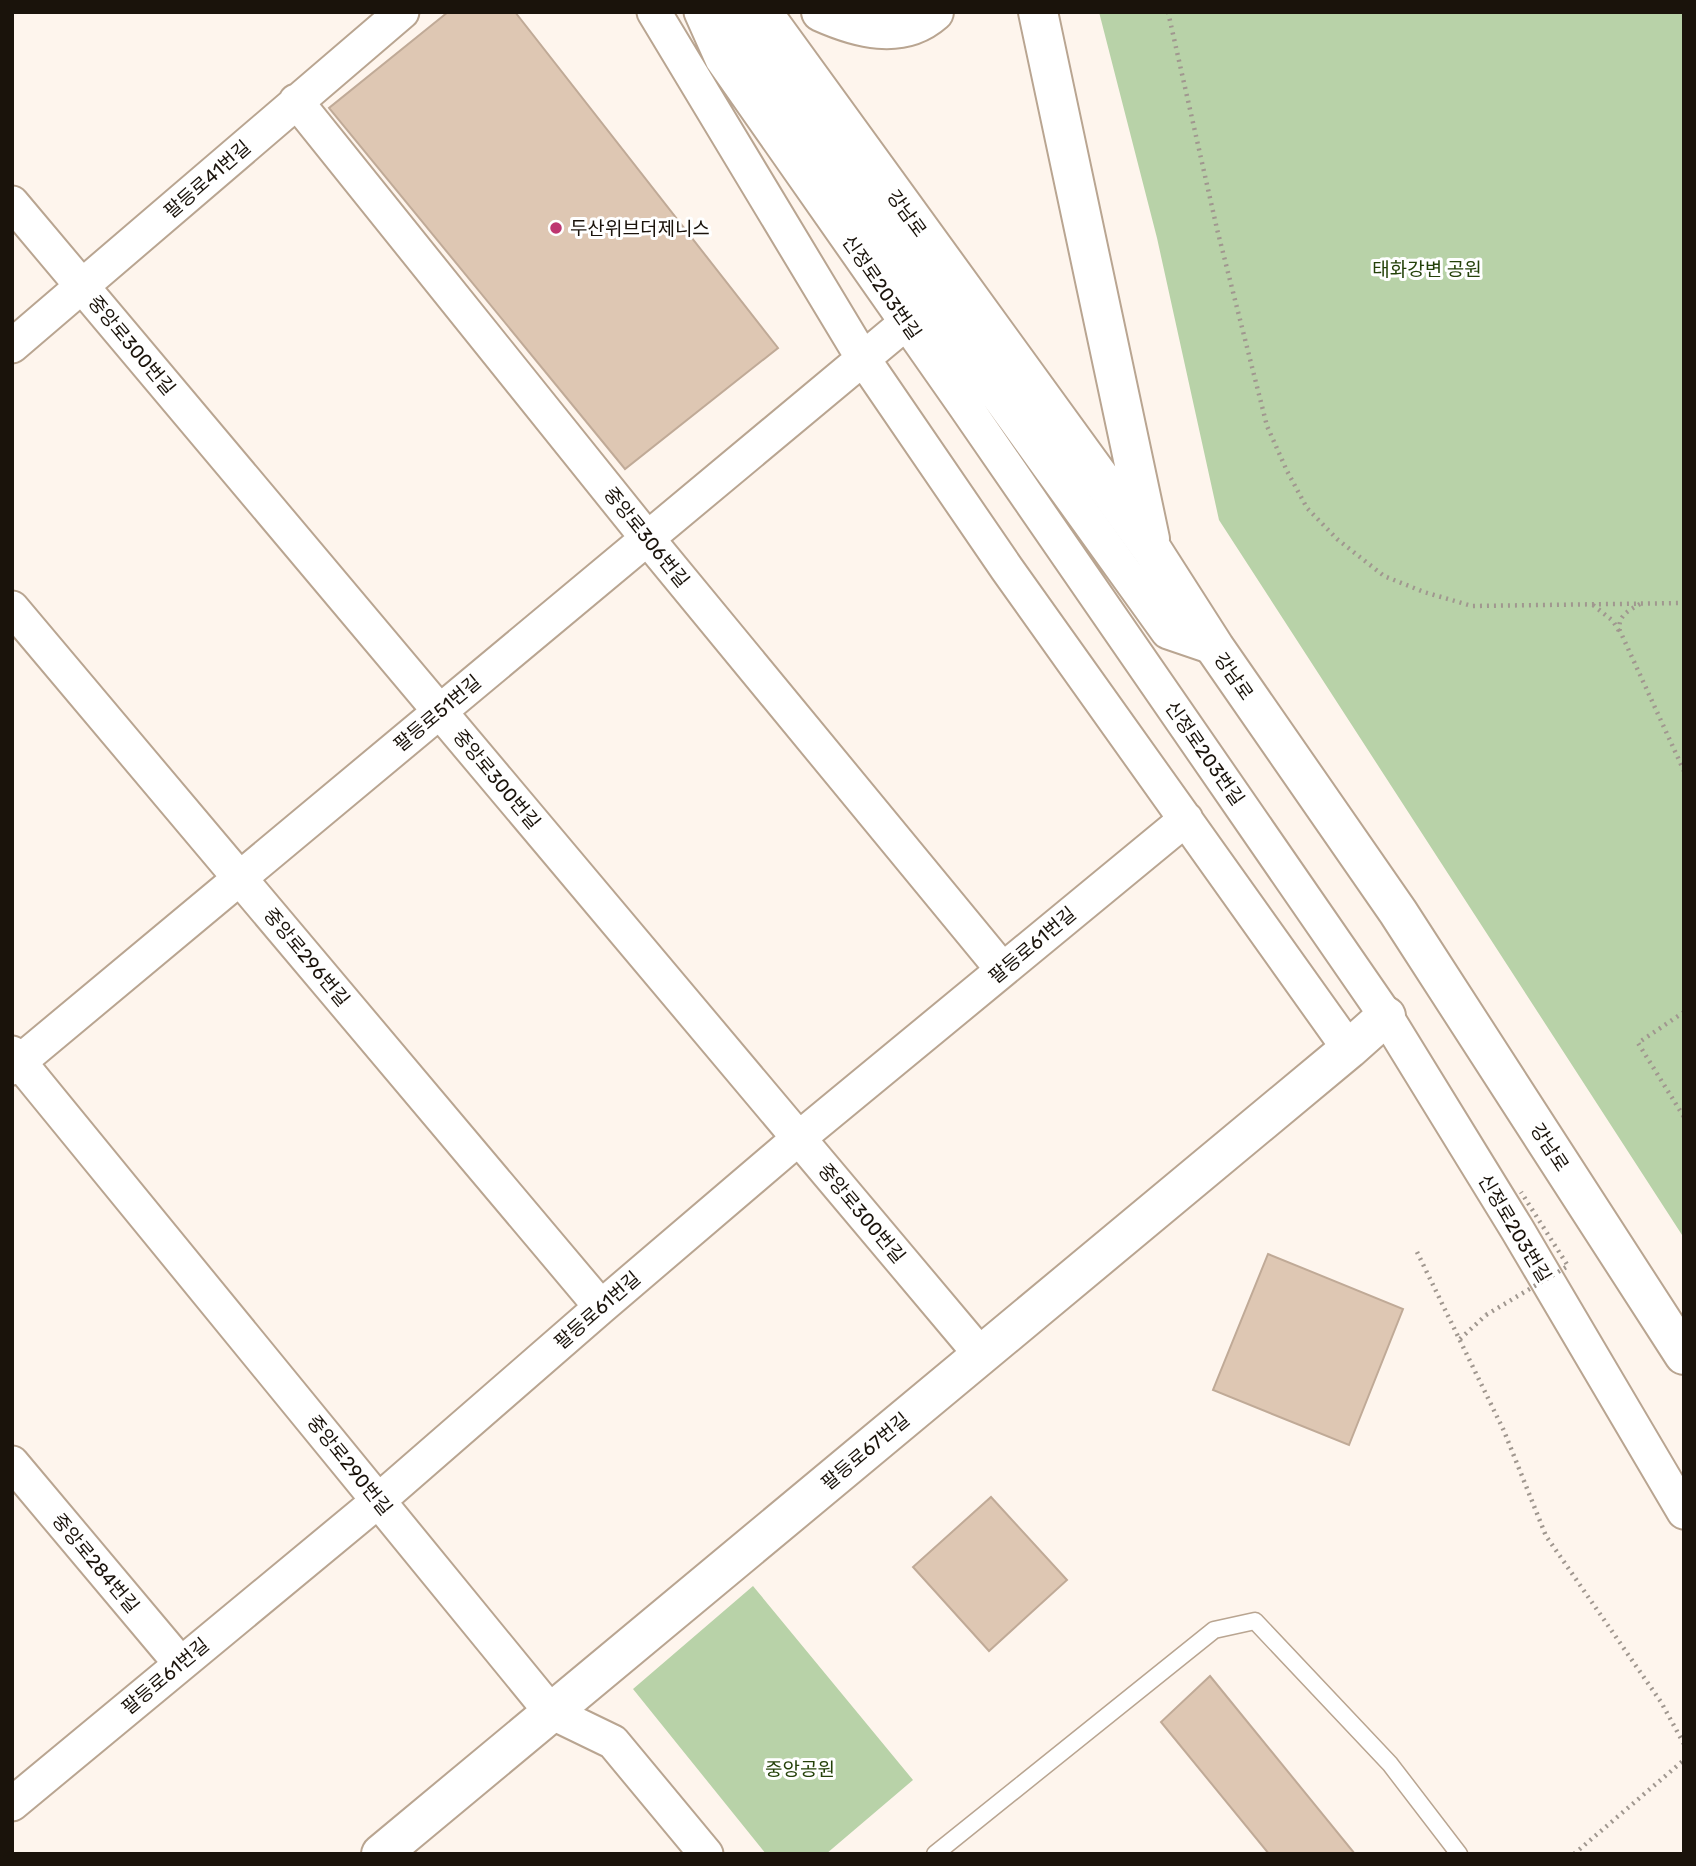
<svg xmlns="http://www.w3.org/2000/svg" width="1696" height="1866" font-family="Rubik,'Noto Sans KR',sans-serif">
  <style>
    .green { fill: #b8d2a8 }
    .building { fill: #dec7b3; stroke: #c0aa97; stroke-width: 2 }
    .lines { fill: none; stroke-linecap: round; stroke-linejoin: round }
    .lane-casing { stroke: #b9a591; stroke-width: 19 }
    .street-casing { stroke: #b9a591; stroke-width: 37 }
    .secondary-casing { stroke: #b9a591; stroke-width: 42 }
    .path { stroke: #a0978f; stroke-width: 4.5; stroke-dasharray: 2 5; stroke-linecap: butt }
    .lane { stroke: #fff; stroke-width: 16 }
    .street { stroke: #fff; stroke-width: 33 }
    .secondary { stroke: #fff; stroke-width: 38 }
    .path-bridge { stroke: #a0978f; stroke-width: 4.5; stroke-dasharray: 2 5; stroke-linecap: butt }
    .poi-dot { fill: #be3570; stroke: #fff; stroke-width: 2.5 }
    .labels { text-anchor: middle; stroke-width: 6; stroke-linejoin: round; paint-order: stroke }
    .street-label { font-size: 19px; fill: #1a130b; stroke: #fff }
    .poi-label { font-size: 19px; fill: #1a130b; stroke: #fff; text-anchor: start }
    .park-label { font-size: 19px; fill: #244109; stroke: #fff }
  </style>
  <rect width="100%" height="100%" fill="#fef5ed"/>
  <path class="green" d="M 1099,12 L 1684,12 L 1684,1238 L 1219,520 L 1157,238 Z
    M 753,1586 L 913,1780 L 826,1854 L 766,1854 L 633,1689 Z"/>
  <path class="building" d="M 448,12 L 515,12 L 778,348 L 625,469 L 329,108 Z
    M 1268,1254 L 1403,1309 L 1349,1445 L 1213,1390 Z
    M 991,1497 L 1067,1580 L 989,1651 L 913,1567 Z
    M 1210,1676 L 1355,1854 L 1269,1854 L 1161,1722 Z"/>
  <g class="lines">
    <g class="lane-casing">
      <path id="lane" d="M 935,1854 L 1214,1630 L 1255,1621 L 1390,1764 L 1459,1854"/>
    </g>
    <g class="street-casing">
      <path id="street" d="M 654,12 L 862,357 L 1007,569 L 1349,1049
        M 701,12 L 722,59 L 965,406 L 1386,1016 L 1517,1229 L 1684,1512
        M 722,12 L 1168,632 L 1215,648
        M 296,101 L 647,538 L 1002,969
        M 12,203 L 981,1355
        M 12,346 L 402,12
        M 12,608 L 601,1307
        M 12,1053 L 551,1712 L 613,1742 L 706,1854
        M 12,1068 L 907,322
        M 12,1463 L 180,1663
        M 12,1804 L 378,1501 L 601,1307 L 799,1138 L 1186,819"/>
    </g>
    <g class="secondary-casing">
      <path id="secondary" d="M 762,12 L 1153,551 L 1215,648 L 1398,912 L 1684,1355
        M 821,12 C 857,28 901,41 934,12
        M 1038,12 L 1150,539
        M 381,1854 L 1349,1049 L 1386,1016"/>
    </g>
    <path class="path" d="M 1168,12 L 1217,229 L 1267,426 L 1287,471 L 1307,508 L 1337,539 L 1384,576 L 1424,592 L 1472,606 L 1684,603
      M 1640,604 C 1628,611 1617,616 1620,631 L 1684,771
      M 1593,605 L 1613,621 L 1619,631
      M 1684,1012 L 1638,1043 L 1684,1117
      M 1417,1252 L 1504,1431 L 1546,1536 L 1661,1702 L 1684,1744
      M 1460,1339 L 1486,1315
      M 1574,1854 L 1684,1760"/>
    <use href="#lane" class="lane"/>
    <use href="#street" class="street"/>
    <use href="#secondary" class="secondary"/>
    <path class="path-bridge" d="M 1486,1315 L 1568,1266 L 1521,1192"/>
  </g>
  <circle class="poi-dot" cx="556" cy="228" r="7"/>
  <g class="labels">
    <g class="street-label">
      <text transform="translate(207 179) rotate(-41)" y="7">팔등로41번길</text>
      <text transform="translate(907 213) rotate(54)" y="7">강남로</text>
      <text transform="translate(882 287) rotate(55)" y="7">신정로203번길</text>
      <text transform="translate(132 345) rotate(50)" y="7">중앙로300번길</text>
      <text transform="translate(647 537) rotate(51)" y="7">중앙로306번길</text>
      <text transform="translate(1234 676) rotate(55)" y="7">강남로</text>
      <text transform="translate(437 713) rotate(-40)" y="7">팔등로51번길</text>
      <text transform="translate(1205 753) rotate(55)" y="7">신정로203번길</text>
      <text transform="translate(497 779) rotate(50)" y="7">중앙로300번길</text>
      <text transform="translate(1032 945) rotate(-40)" y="7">팔등로61번길</text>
      <text transform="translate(307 957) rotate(50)" y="7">중앙로296번길</text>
      <text transform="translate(1550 1147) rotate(57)" y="7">강남로</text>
      <text transform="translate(862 1213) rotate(50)" y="7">중앙로300번길</text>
      <text transform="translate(1515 1228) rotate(59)" y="7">신정로203번길</text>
      <text transform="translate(597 1310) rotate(-41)" y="7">팔등로61번길</text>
      <text transform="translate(865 1451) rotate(-40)" y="7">팔등로67번길</text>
      <text transform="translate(350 1465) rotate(51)" y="7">중앙로290번길</text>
      <text transform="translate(96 1563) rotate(50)" y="7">중앙로284번길</text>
      <text transform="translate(165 1676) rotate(-40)" y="7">팔등로61번길</text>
    </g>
    <g class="poi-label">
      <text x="570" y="235">두산위브더제니스</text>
    </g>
    <g class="park-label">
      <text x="1427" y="276">태화강변 공원</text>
      <text x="800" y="1776">중앙공원</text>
    </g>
  </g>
  <rect width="1696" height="1866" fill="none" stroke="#1a130b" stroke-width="28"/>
</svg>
